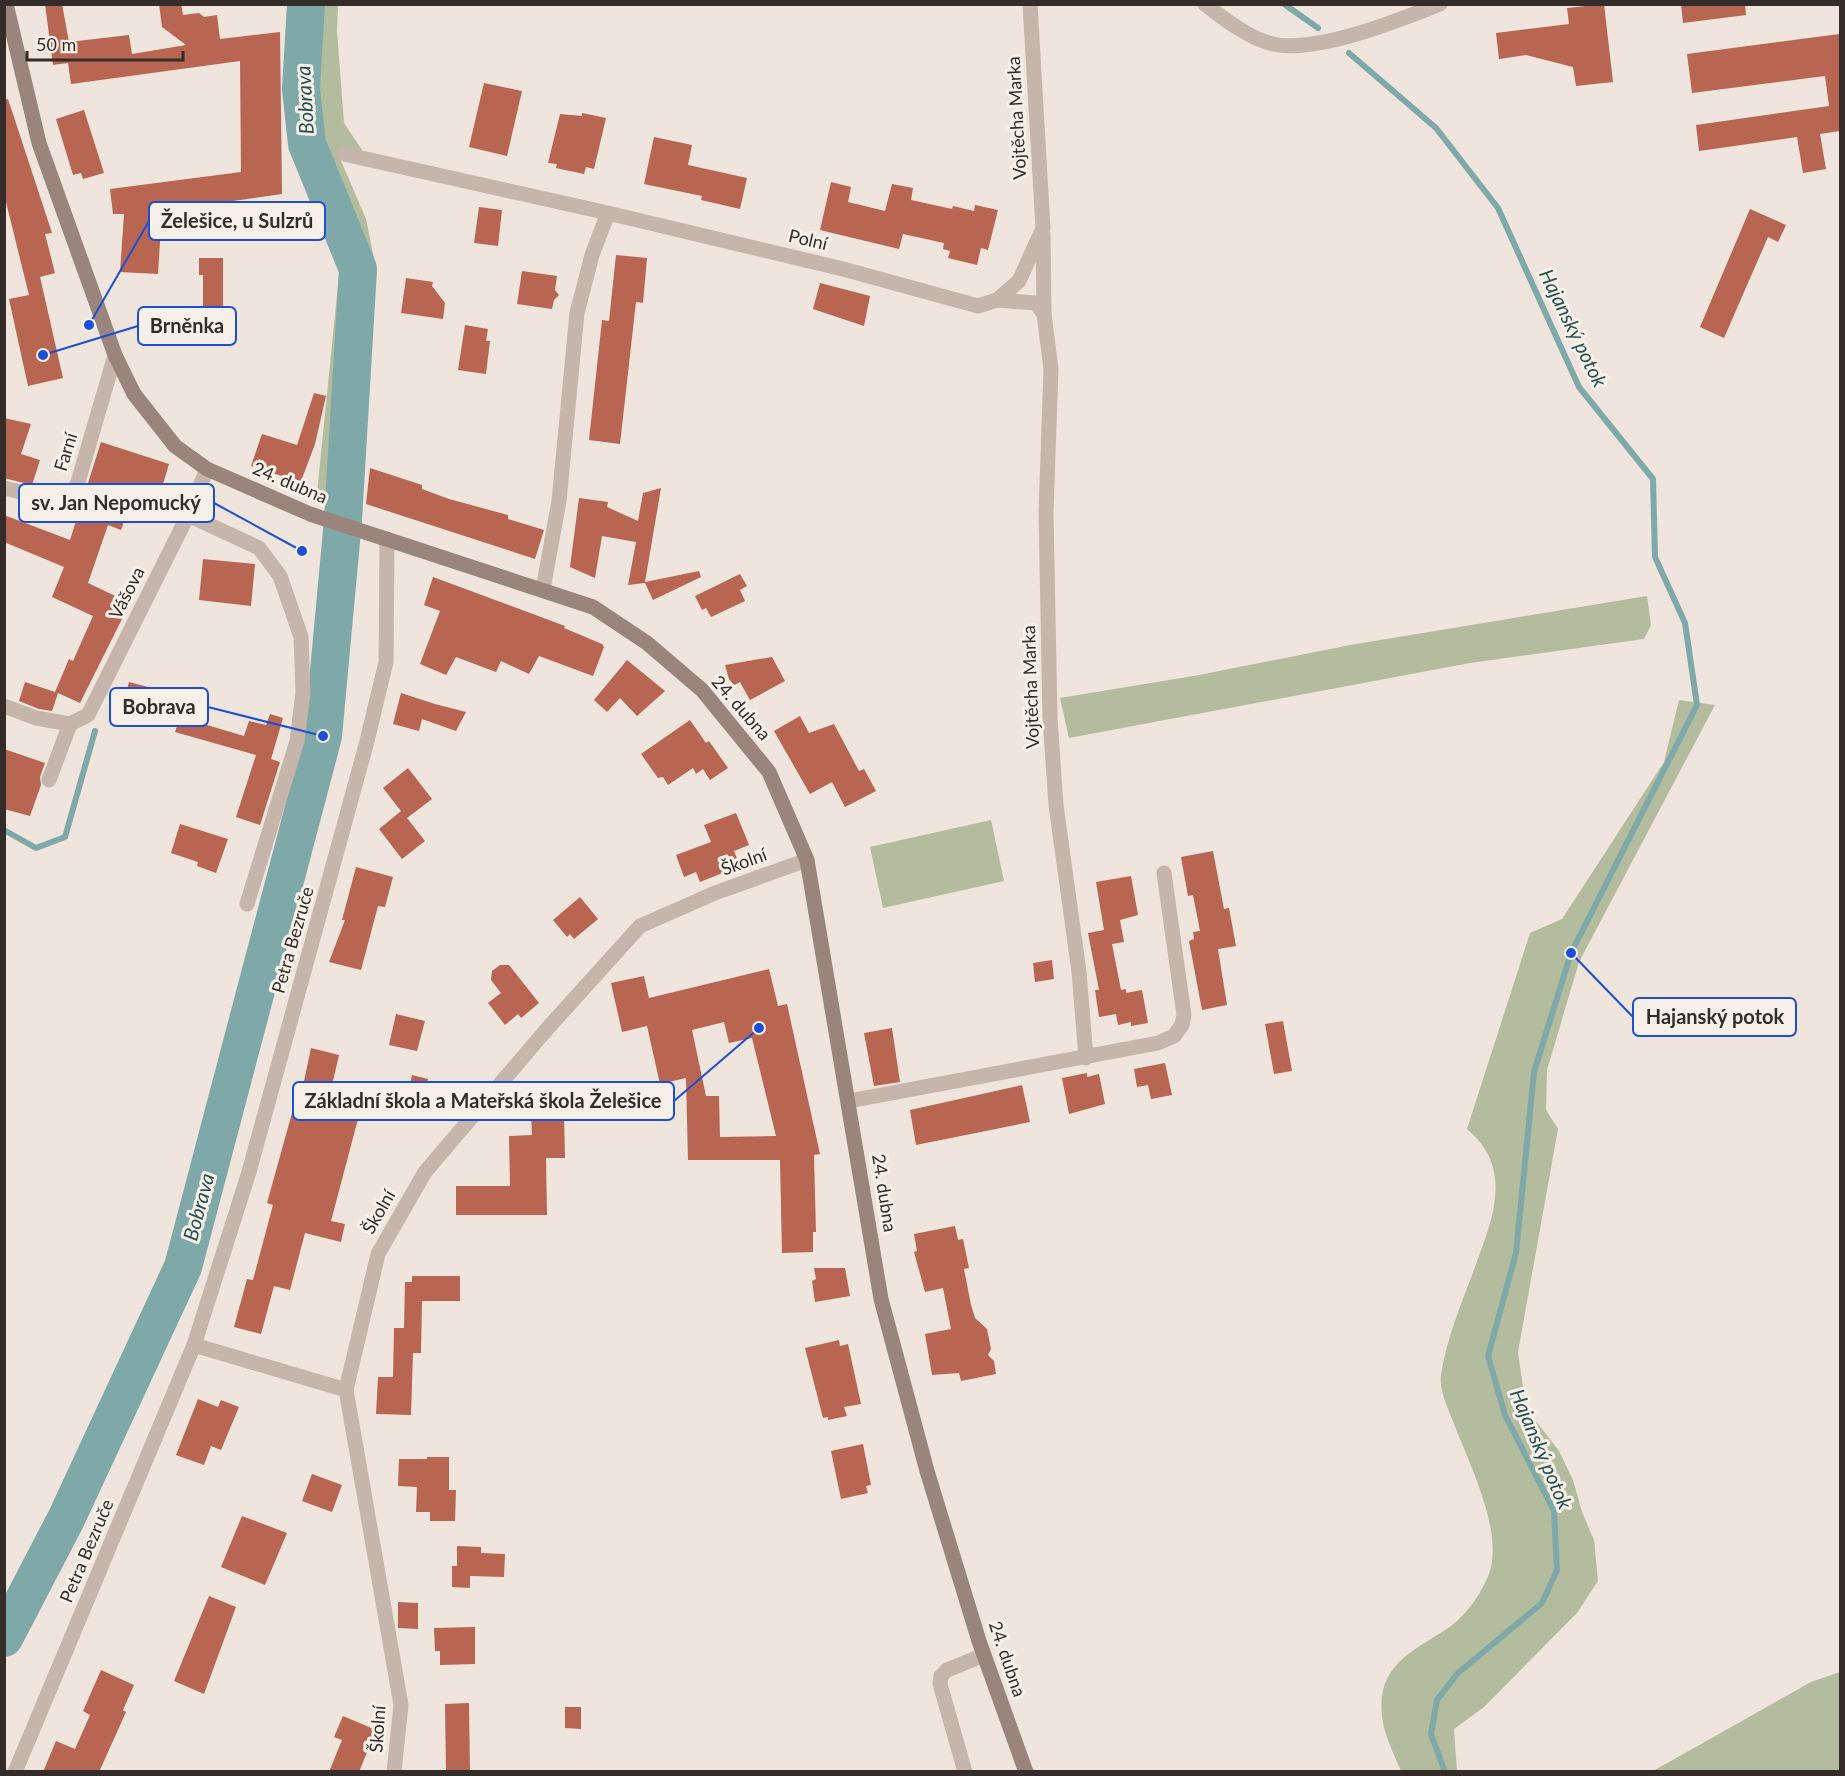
<svg xmlns="http://www.w3.org/2000/svg" width="1845" height="1776" font-family="Lato,sans-serif">
  <style>
    .green { fill: #b4bc9e }
    .lines { fill: none; stroke-linecap: round; stroke-linejoin: round }
    .stream { stroke: #7fa9a8; stroke-width: 6 }
    .river { stroke: #7fa9a8; stroke-width: 38 }
    .building { fill: #b86551; fill-rule: evenodd }
    .minor { stroke: #c6b5aa; stroke-width: 15 }
    .secondary { stroke: #99857b; stroke-width: 15 }
    .labels { text-anchor: middle; stroke-width: 6; stroke-linejoin: round; paint-order: stroke }
    .street-label { font-size: 18px; fill: #342c29; stroke: #f7f0e8 }
    .water-label { font-size: 20px; font-style: italic; fill: #235051; stroke: #f7f0e8 }
    .leader { fill: none; stroke: #1d4ed8; stroke-width: 2 }
    .callout-dot { fill: #1d4ed8; stroke: #f7f0e8; stroke-width: 2 }
    .callout { fill: #f7f0e8; stroke: #1d4ed8; stroke-width: 2 }
    .callout-label { font-size: 20px; text-anchor: middle; font-weight: bold; fill: #342c29 }
  </style>
  <rect width="100%" height="100%" fill="#efe5dd"/>
  <path class="green" d="M 290,5 L 338,5 L 337,31 L 344,123 L 362,150 L 358,162 L 339,156 L 366,219 L 377,273 L 363,355 L 353,504 L 317,493 L 340,265 L 286,110 Z
    M 1647,596 L 1651,625 L 1644,639 L 1470,663 L 1069,738 L 1060,698 L 1199,675 L 1350,645 Z
    M 1679,700 L 1715,705 L 1579,962 L 1547,1070 L 1546,1110 L 1558,1129 L 1518,1352 L 1526,1408 L 1559,1451 L 1573,1480 L 1582,1512 L 1594,1540 L 1598,1581 L 1577,1613 L 1484,1707 L 1454,1729 L 1457,1771 L 1401,1771 C 1394,1754 1384,1735 1382,1716 C 1376,1663 1415,1651 1451,1626 C 1468,1613 1483,1591 1490,1571 C 1503,1528 1467,1459 1452,1419 C 1447,1406 1439,1389 1441,1375 C 1446,1341 1460,1307 1472,1275 C 1490,1224 1517,1171 1467,1129 L 1530,933 L 1562,919 L 1664,762 Z
    M 991,820 L 1004,881 L 883,908 L 870,847 Z
    M 1840,1672 L 1840,1771 L 1653,1771 L 1811,1682 Z"/>
  <g class="lines">
    <path class="stream" d="M 1284,4 L 1318,28
      M 1349,53 L 1436,128 L 1498,208 L 1579,387 L 1653,479 L 1655,557 L 1685,623 L 1697,705 L 1571,953 L 1534,1072 L 1516,1253 L 1488,1356 L 1505,1415 L 1554,1511 L 1557,1570 L 1542,1603 L 1457,1674 L 1437,1700 L 1431,1734 L 1445,1772
      M 4,830 L 36,848 L 65,837 L 95,731"/>
    <path class="river" d="M 4,1638 L 66,1519 L 183,1267 L 323,736 L 343,520 L 358,269 L 307,144 L 301,89 L 306,4"/>
  </g>
  <path class="building" d="M 45,4 L 62,4 L 69,42 L 129,35 L 132,54 L 186,45 L 162,27 L 159,4 L 181,4 L 183,15 L 199,13 L 204,17 L 217,15 L 220,39 L 280,32 L 282,194 L 162,211 L 158,274 L 120,272 L 124,214 L 113,214 L 110,189 L 241,172 L 240,61 L 71,84 L 68,63 L 53,65 Z
    M 1604,4 L 1613,82 L 1576,86 L 1573,67 L 1526,55 L 1499,59 L 1496,33 L 1569,24 L 1567,8 Z
    M 1681,4 L 1745,4 L 1746,15 L 1683,23 Z
    M 1840,34 L 1840,131 L 1820,134 L 1826,169 L 1803,173 L 1797,137 L 1699,151 L 1696,125 L 1829,106 L 1825,76 L 1692,93 L 1687,54 Z
    M 484,83 L 522,91 L 507,156 L 469,147 Z
    M 8,99 L 52,233 L 45,234 L 55,273 L 40,277 L 63,378 L 28,386 L 9,299 L 29,295 L 4,194 L 4,100 Z
    M 84,110 L 104,173 L 83,179 L 81,173 L 73,175 L 56,119 Z
    M 582,113 L 606,118 L 594,169 L 586,167 L 584,174 L 556,168 L 557,164 L 548,163 L 560,114 L 582,116 Z
    M 654,137 L 692,145 L 688,165 L 747,178 L 740,209 L 701,200 L 702,196 L 644,184 Z
    M 831,182 L 851,187 L 848,202 L 885,211 L 892,184 L 913,188 L 911,200 L 952,209 L 953,206 L 974,211 L 975,205 L 998,210 L 988,250 L 981,248 L 977,265 L 948,258 L 950,251 L 943,249 L 944,243 L 903,234 L 899,249 L 820,230 Z
    M 479,207 L 502,210 L 498,246 L 474,243 Z
    M 1750,209 L 1786,225 L 1778,242 L 1768,237 L 1724,338 L 1700,327 Z
    M 616,255 L 647,258 L 643,303 L 636,302 L 620,444 L 589,440 L 602,320 L 609,321 Z
    M 199,258 L 223,258 L 223,334 L 176,334 L 177,318 L 203,318 L 203,275 L 199,275 Z
    M 522,271 L 557,276 L 555,290 L 559,295 L 554,300 L 552,309 L 517,304 Z
    M 406,278 L 433,282 L 432,286 L 445,303 L 443,319 L 401,313 Z
    M 820,283 L 870,296 L 864,326 L 813,309 Z
    M 465,325 L 488,329 L 486,341 L 490,341 L 486,374 L 458,370 Z
    M 314,393 L 326,396 L 315,444 L 297,492 L 285,488 L 288,478 L 251,466 L 262,434 L 297,445 Z
    M 4,418 L 31,424 L 21,454 L 40,460 L 32,485 L 4,478 Z
    M 101,442 L 169,464 L 163,484 L 164,497 L 137,486 L 121,530 L 108,525 L 88,583 L 130,603 L 80,703 L 58,693 L 52,711 L 39,709 L 19,701 L 25,682 L 55,692 L 69,659 L 73,661 L 93,616 L 52,597 L 64,567 L 4,542 L 4,515 L 70,540 Z
    M 370,468 L 422,485 L 422,489 L 449,499 L 508,515 L 508,519 L 544,530 L 535,559 L 366,504 Z
    M 661,488 L 645,582 L 699,571 L 701,577 L 653,600 L 645,583 L 628,585 L 636,542 L 602,536 L 595,578 L 570,567 L 579,498 L 608,502 L 607,507 L 638,521 L 643,493 Z
    M 203,559 L 255,564 L 251,606 L 199,600 Z
    M 740,574 L 747,586 L 740,590 L 745,601 L 711,617 L 706,608 L 702,610 L 695,596 Z
    M 433,577 L 565,626 L 564,628 L 602,644 L 604,647 L 593,676 L 539,656 L 529,674 L 501,661 L 496,672 L 456,657 L 446,675 L 420,664 L 440,611 L 424,605 Z
    M 772,657 L 785,681 L 750,700 L 740,682 L 734,685 L 729,679 L 725,665 Z
    M 627,660 L 665,691 L 637,716 L 620,698 L 607,712 L 594,700 Z
    M 129,682 L 148,687 L 141,712 L 122,707 Z
    M 401,693 L 435,704 L 466,712 L 456,731 L 422,719 L 419,731 L 393,724 Z
    M 270,714 L 283,718 L 271,759 L 280,762 L 260,825 L 236,817 L 256,755 L 175,732 L 180,717 L 244,736 L 249,721 L 266,725 Z
    M 800,716 L 809,733 L 834,724 L 859,771 L 864,769 L 876,791 L 845,807 L 832,782 L 810,794 L 774,731 Z
    M 690,720 L 706,743 L 709,741 L 728,768 L 710,780 L 703,769 L 696,774 L 693,768 L 668,785 L 663,777 L 658,778 L 641,754 Z
    M 4,749 L 45,763 L 40,777 L 41,785 L 30,816 L 4,809 Z
    M 408,768 L 432,799 L 407,818 L 425,841 L 402,859 L 379,829 L 401,811 L 383,788 Z
    M 736,813 L 749,845 L 734,851 L 740,866 L 700,882 L 696,872 L 684,877 L 676,855 L 711,842 L 704,825 Z
    M 180,824 L 228,839 L 216,873 L 197,866 L 198,862 L 171,853 Z
    M 1213,851 L 1224,909 L 1229,908 L 1236,946 L 1218,949 L 1227,1005 L 1202,1010 L 1189,941 L 1194,939 L 1193,932 L 1200,931 L 1193,895 L 1188,896 L 1181,857 Z
    M 356,867 L 393,877 L 385,907 L 378,906 L 361,970 L 329,962 L 345,920 L 342,920 Z
    M 1131,876 L 1138,915 L 1120,920 L 1124,942 L 1112,944 L 1121,990 L 1126,989 L 1126,993 L 1142,990 L 1148,1023 L 1131,1026 L 1131,1022 L 1118,1025 L 1116,1014 L 1099,1017 L 1095,990 L 1099,990 L 1088,933 L 1104,930 L 1096,882 Z
    M 580,897 L 598,919 L 574,939 L 570,934 L 567,937 L 553,920 Z
    M 1052,960 L 1054,979 L 1035,982 L 1033,963 Z
    M 500,965 L 509,965 L 539,1003 L 521,1018 L 518,1014 L 505,1025 L 488,1003 L 501,993 L 491,980 L 492,971 Z
    M 769,969 L 778,1006 L 787,1004 L 820,1154 L 814,1155 L 816,1232 L 813,1232 L 813,1252 L 782,1253 L 780,1160 L 688,1160 L 686,1078 L 660,1084 L 647,1026 L 622,1032 L 611,983 L 644,976 L 649,998 ZM 724,1022 L 729,1043 L 752,1038 L 776,1136 L 720,1137 L 719,1096 L 706,1096 L 692,1030 Z
    M 396,1014 L 425,1021 L 417,1051 L 389,1045 Z
    M 1283,1021 L 1292,1071 L 1274,1074 L 1265,1024 Z
    M 892,1028 L 900,1082 L 874,1086 L 864,1033 Z
    M 311,1048 L 339,1055 L 326,1111 L 358,1119 L 331,1221 L 345,1224 L 341,1242 L 305,1233 L 290,1290 L 274,1286 L 261,1334 L 234,1327 L 247,1279 L 253,1280 L 273,1205 L 267,1203 L 292,1113 L 297,1114 Z
    M 1165,1063 L 1172,1095 L 1151,1099 L 1148,1085 L 1137,1087 L 1134,1069 Z
    M 1087,1073 L 1087,1077 L 1099,1074 L 1105,1104 L 1069,1114 L 1062,1078 Z
    M 412,1075 L 428,1079 L 424,1097 L 408,1093 Z
    M 1022,1085 L 1030,1122 L 916,1145 L 910,1110 Z
    M 564,1111 L 565,1158 L 546,1158 L 547,1215 L 456,1215 L 456,1186 L 510,1186 L 509,1136 L 532,1135 L 531,1112 Z
    M 955,1226 L 958,1240 L 963,1239 L 969,1268 L 964,1269 L 971,1305 L 975,1318 L 987,1329 L 991,1349 L 988,1355 L 994,1361 L 996,1374 L 961,1381 L 959,1373 L 932,1375 L 925,1334 L 951,1329 L 943,1288 L 925,1292 L 914,1252 L 917,1251 L 914,1234 Z
    M 814,1268 L 845,1268 L 850,1296 L 815,1302 L 812,1281 L 816,1279 Z
    M 412,1276 L 460,1276 L 460,1301 L 422,1301 L 421,1353 L 413,1353 L 411,1415 L 376,1414 L 378,1377 L 393,1377 L 394,1328 L 404,1328 L 405,1282 L 412,1282 Z
    M 839,1340 L 840,1346 L 848,1344 L 861,1404 L 844,1407 L 847,1416 L 828,1420 L 828,1417 L 823,1418 L 805,1348 Z
    M 198,1399 L 218,1407 L 221,1400 L 239,1407 L 221,1450 L 211,1446 L 204,1465 L 176,1455 Z
    M 863,1444 L 871,1485 L 866,1486 L 868,1493 L 841,1499 L 831,1451 Z
    M 427,1457 L 449,1457 L 449,1490 L 456,1490 L 455,1521 L 430,1521 L 430,1512 L 416,1512 L 417,1487 L 398,1486 L 399,1459 L 427,1459 Z
    M 312,1474 L 342,1485 L 332,1512 L 302,1501 Z
    M 242,1516 L 287,1533 L 265,1585 L 221,1567 Z
    M 457,1546 L 481,1547 L 481,1553 L 505,1554 L 504,1577 L 470,1576 L 470,1588 L 452,1587 L 452,1566 L 457,1566 Z
    M 209,1596 L 236,1607 L 204,1694 L 174,1681 Z
    M 398,1602 L 418,1603 L 418,1629 L 398,1628 Z
    M 475,1627 L 475,1664 L 440,1665 L 440,1651 L 435,1651 L 434,1628 Z
    M 101,1670 L 134,1685 L 123,1710 L 126,1712 L 99,1772 L 43,1772 L 56,1741 L 75,1749 L 90,1715 L 83,1711 Z
    M 469,1703 L 470,1772 L 446,1772 L 445,1704 Z
    M 565,1707 L 581,1707 L 581,1729 L 565,1728 Z
    M 343,1716 L 376,1730 L 359,1772 L 329,1772 L 342,1740 L 334,1737 Z"/>
  <g class="lines">
    <path class="minor" d="M 1205,4 C 1224,19 1250,39 1273,44 C 1315,54 1400,20 1440,4
      M 344,154 L 608,213 L 843,269 L 978,306 L 997,300 L 1036,303 L 1044,314 L 1051,369 L 1046,512 L 1050,717 L 1056,805 L 1079,972 L 1086,1058
      M 1043,234 L 1044,314
      M 997,300 L 1019,281 L 1043,228 L 1030,4
      M 4,488 L 49,499 L 71,494 L 78,482 L 115,355
      M 188,515 L 259,548 L 280,576 L 301,637 L 303,693 L 297,741 L 247,904
      M 543,589 L 559,501 L 577,313 L 592,255 L 608,213
      M 4,706 L 36,718 L 70,724 L 88,715 L 188,515 L 207,469
      M 49,780 L 70,724
      M 849,1101 L 1158,1043 L 1174,1036 L 1182,1025 L 1184,1015 L 1164,873
      M 194,1345 L 346,1390
      M 15,1772 L 194,1345 L 249,1172 L 366,745 L 386,662 L 387,539
      M 394,1772 L 401,1705 L 346,1390 L 378,1254 L 425,1172 L 547,1029 L 640,926 L 715,893 L 807,860
      M 965,1772 L 940,1684 L 941,1676 L 947,1670 L 984,1655"/>
    <path class="secondary" d="M 6,4 L 39,143 L 115,355 L 134,394 L 175,446 L 207,469 L 310,514 L 593,607 L 647,643 L 702,690 L 769,772 L 807,860 L 881,1299 L 927,1471 L 979,1641 L 1026,1772"/>
  </g>
  <g class="labels">
    <g class="street-label">
      <text transform="translate(1017 118) rotate(-93)" y="6">Vojtěcha Marka</text>
      <text transform="translate(808 240) rotate(13)" y="6">Polní</text>
      <text transform="translate(66 452) rotate(-73)" y="6">Farní</text>
      <text transform="translate(290 483) rotate(23)" y="6">24. dubna</text>
      <text transform="translate(127 593) rotate(-63)" y="6">Vášova</text>
      <text transform="translate(1031 687) rotate(-92)" y="6">Vojtěcha Marka</text>
      <text transform="translate(741 708) rotate(49)" y="6">24. dubna</text>
      <text transform="translate(744 862) rotate(-20)" y="6">Školní</text>
      <text transform="translate(293 940) rotate(-74)" y="6">Petra Bezruče</text>
      <text transform="translate(884 1193) rotate(81)" y="6">24. dubna</text>
      <text transform="translate(379 1212) rotate(-60)" y="6">Školní</text>
      <text transform="translate(87 1551) rotate(-67)" y="6">Petra Bezruče</text>
      <text transform="translate(1007 1659) rotate(71)" y="6">24. dubna</text>
      <text transform="translate(378 1729) rotate(-86)" y="6">Školní</text>
    </g>
    <g class="water-label">
      <text transform="translate(305 100) rotate(-93)" y="7">Bobrava</text>
      <text transform="translate(1573 328) rotate(64)" y="7">Hajanský potok</text>
      <text transform="translate(199 1207) rotate(-75)" y="7">Bobrava</text>
      <text transform="translate(1541 1449) rotate(67)" y="7">Hajanský potok</text>
    </g>
  </g>
  <path class="leader" d="M89 325L149 221M43 355L138 326M302 551L214 503M323 736L208 707M1571 953L1633 1017M759 1028L674 1101"/>
  <g class="callout-dot">
    <circle cx="89" cy="325" r="6"/>
    <circle cx="43" cy="355" r="6"/>
    <circle cx="302" cy="551" r="6"/>
    <circle cx="323" cy="736" r="6"/>
    <circle cx="1571" cy="953" r="6"/>
    <circle cx="759" cy="1028" r="6"/>
  </g>
  <g class="callout">
    <rect x="149" y="202" width="176" height="38" rx="6"/>
    <rect x="138" y="307" width="98" height="38" rx="6"/>
    <rect x="19" y="484" width="195" height="38" rx="6"/>
    <rect x="110" y="688" width="98" height="38" rx="6"/>
    <rect x="1633" y="998" width="163" height="38" rx="6"/>
    <rect x="293" y="1082" width="381" height="38" rx="6"/>
  </g>
  <g class="callout-label">
    <text x="237" y="228">Želešice, u Sulzrů</text>
    <text x="187" y="333">Brněnka</text>
    <text x="116" y="510">sv. Jan Nepomucký</text>
    <text x="159" y="714">Bobrava</text>
    <text x="1715" y="1024">Hajanský potok</text>
    <text x="483" y="1108">Základní škola a Mateřská škola Želešice</text>
  </g>
  <rect width="1845" height="1776" fill="none" stroke="#342c29" stroke-width="12"/>
  <path d="M27 51v9h156v-9" fill="none" stroke="#342c29" stroke-width="3"/>
  <text x="36" y="51" font-size="18" fill="#342c29" stroke="#f7f0e8" stroke-width="4.5" paint-order="stroke">50 m</text>
</svg>
